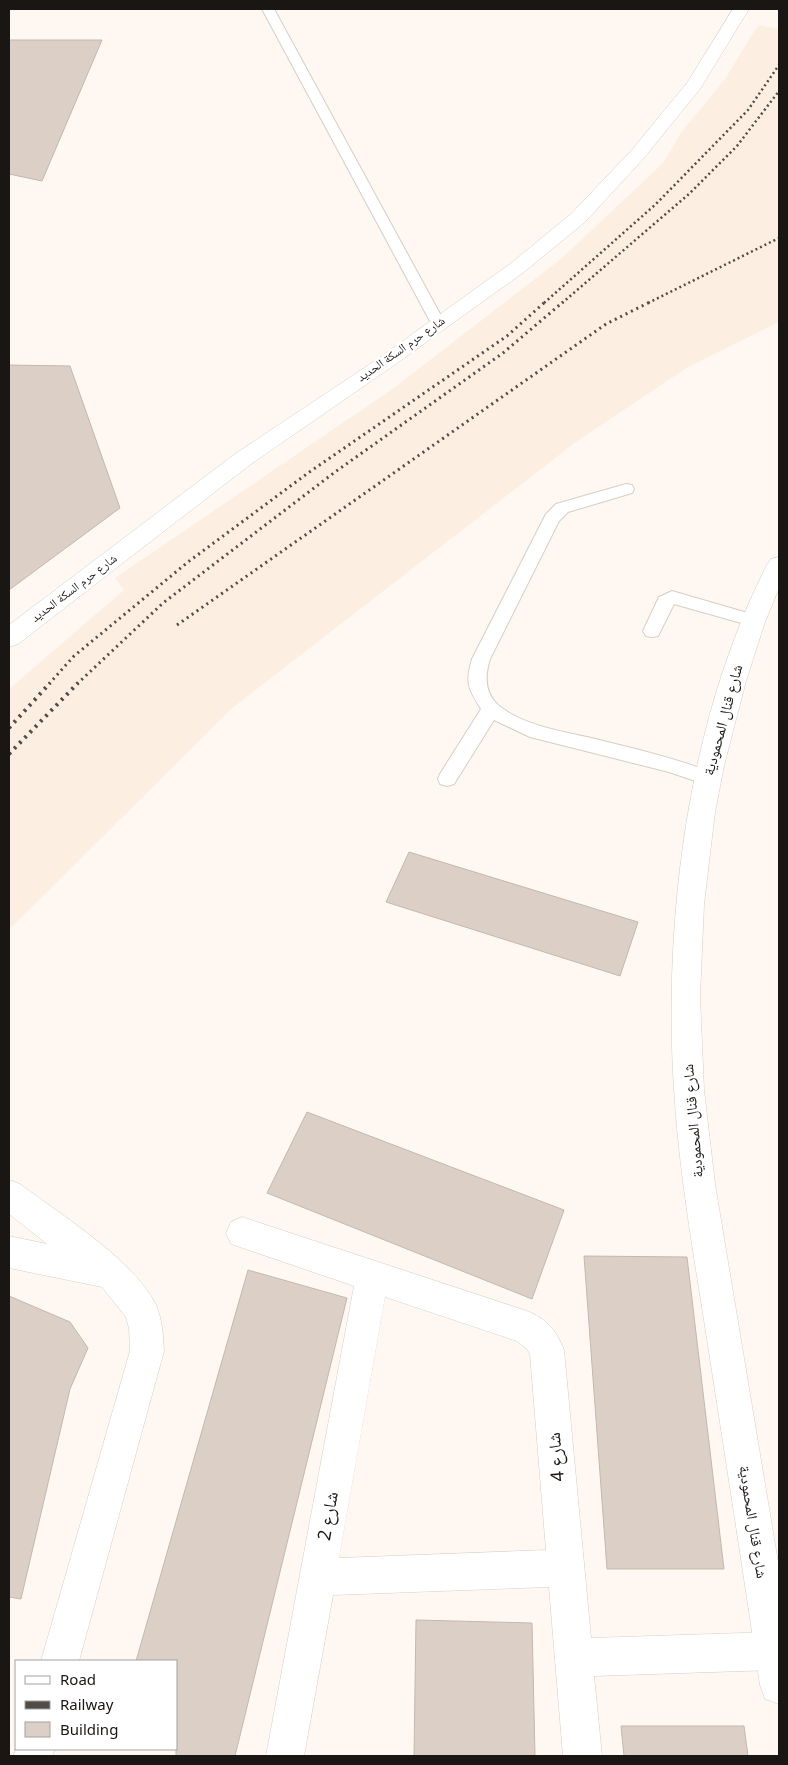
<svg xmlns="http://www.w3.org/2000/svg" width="788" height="1765" font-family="'Noto Sans','Noto Naskh Arabic',sans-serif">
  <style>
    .built { fill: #fdeee2 }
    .building { fill: #dbcfc6; stroke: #c3b8af }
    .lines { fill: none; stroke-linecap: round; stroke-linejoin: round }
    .lane-casing { stroke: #d8cdc3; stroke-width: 2 }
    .street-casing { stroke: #d8cdc3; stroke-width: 1 }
    .secondary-casing { stroke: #d8cdc3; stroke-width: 1 }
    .lane { fill: #fff; fill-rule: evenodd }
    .street { fill: #fff; fill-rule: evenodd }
    .secondary { fill: #fff; fill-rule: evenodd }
    .rail-far2 { stroke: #514c48; stroke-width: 2.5; stroke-dasharray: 2 3; stroke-linecap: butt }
    .rail-far1 { stroke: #514c48; stroke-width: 3; stroke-dasharray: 2 4; stroke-linecap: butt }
    .rail { stroke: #514c48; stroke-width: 4; stroke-dasharray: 2.5 5; stroke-linecap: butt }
    .labels { text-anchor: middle; stroke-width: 5; stroke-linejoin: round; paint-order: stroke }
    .far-street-label { font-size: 12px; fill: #1a1613; stroke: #fff }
    .street-label { font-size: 15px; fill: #1a1613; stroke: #fff }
    .near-street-label { font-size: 18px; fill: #1a1613; stroke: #fff }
  </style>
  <rect width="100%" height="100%" fill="#fff8f2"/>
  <path class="built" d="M758 25 779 29V322L688 367 576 442 231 709 9 930V689L124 590 115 578 391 390 562 258 664 162 680 134 725 79Z"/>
  <path class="building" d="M9 40H102L42 181 9 174Z
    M9 365 70 366 120 508 9 590Z
    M409 852 638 922 620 976 386 902Z
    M307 1112 564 1210 532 1299 267 1193Z
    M584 1256 687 1257 724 1569H607Z
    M248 1270 347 1298 235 1756H176V1661H136Z
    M9 1296 70 1322 88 1348 70 1389 21 1599 9 1597Z
    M416 1620 532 1623 535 1756H414Z
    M621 1726H744L748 1756H624Z"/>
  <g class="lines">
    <defs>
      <path id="lane" d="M262 9H274L445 323 443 326H433L431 323Z
        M626 484 632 485 634 489 632 493 568 512 559 521 490 659C485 675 484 692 498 705 526 728 569 732 603 741 641 750 677 759 714 773L716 778 714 783 707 785 669 772 530 737 494 720 454 784 447 786 440 784 438 779 440 774 481 709C468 689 465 682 472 659L546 514 556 504Z
        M672 591 758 616 761 620 758 624 752 626 674 604 658 636 652 637 646 636 643 631 659 597Z"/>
      <path id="street" d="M733 9H749L700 89 643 159 585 222 524 272 393 366 251 464 18 644 9 647V625L235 454 379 358 510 264 571 214 631 151 687 83Z
        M9 1180 20 1184C61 1215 123 1253 151 1296 162 1312 163 1333 164 1351L79 1661H41L130 1351 129 1328 126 1317 102 1287 9 1268V1236L47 1244 9 1214Z
        M242 1217 527 1311C547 1319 556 1330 564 1350L591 1638 774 1632 779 1634V1668L774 1670 594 1676 602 1756H563L549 1587 333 1595 304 1756H266L354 1286 231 1244 226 1233 231 1222ZM385 1297 517 1341 527 1349 530 1354 546 1550 339 1558Z
        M16 1747V1749H55L52 1756H14Z"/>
      <path id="secondary" d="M779 557V588L765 622 746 681 724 766 715 812 704 904 700 997 704 1090 715 1184 779 1568V1704L765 1699 760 1685C743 1570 725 1455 707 1339 694 1256 679 1173 674 1089 663 918 688 719 767 565L771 559Z"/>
    </defs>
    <use href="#lane" class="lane-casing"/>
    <use href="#street" class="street-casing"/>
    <use href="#secondary" class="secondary-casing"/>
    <use href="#lane" class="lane"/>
    <use href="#street" class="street"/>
    <use href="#secondary" class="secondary"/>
    <path class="rail-far2" d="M544 303 656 204 748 110 779 65
      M562 303 689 194 737 146 779 91
      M648 303 779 238"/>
    <path class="rail-far1" d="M177 625 606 324 650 302
      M49 684 74 656 188 562 308 473 507 336 545 302
      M77 684 163 603 335 472 503 353 563 302"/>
    <path class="rail" d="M9 728 50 683
      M9 754 78 683"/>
  </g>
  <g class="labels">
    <g class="far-street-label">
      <text transform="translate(401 349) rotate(-35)" y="4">شارع حرم السكة الحديد</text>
      <text transform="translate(74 588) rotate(-37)" y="4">شارع حرم السكة الحديد</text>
    </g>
    <g class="street-label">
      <text transform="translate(723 720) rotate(-75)" y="5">شارع قنال المحمودية</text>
      <text transform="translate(693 1121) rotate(-95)" y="5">شارع قنال المحمودية</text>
      <text transform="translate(753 1522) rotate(81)" y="5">شارع قنال المحمودية</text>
    </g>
    <g class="near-street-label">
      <text transform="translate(556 1457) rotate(-95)" y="6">شارع 4</text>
      <text transform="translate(328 1516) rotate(-80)" y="6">شارع 2</text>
    </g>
  </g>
  <rect width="788" height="1765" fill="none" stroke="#1a1613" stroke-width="20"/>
  <rect x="15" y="1660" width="162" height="90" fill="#ffffff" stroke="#a3a2a1"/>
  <rect x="25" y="1676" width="25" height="8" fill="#ffffff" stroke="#a3a2a1"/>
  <text x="60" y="1685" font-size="15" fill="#1a1613">Road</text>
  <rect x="25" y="1701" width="25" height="8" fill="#514c48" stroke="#a3a2a1"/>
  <text x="60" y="1710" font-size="15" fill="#1a1613">Railway</text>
  <rect x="25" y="1722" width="25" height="15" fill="#dbcfc6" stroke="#a3a2a1"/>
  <text x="60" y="1735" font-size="15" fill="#1a1613">Building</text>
</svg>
